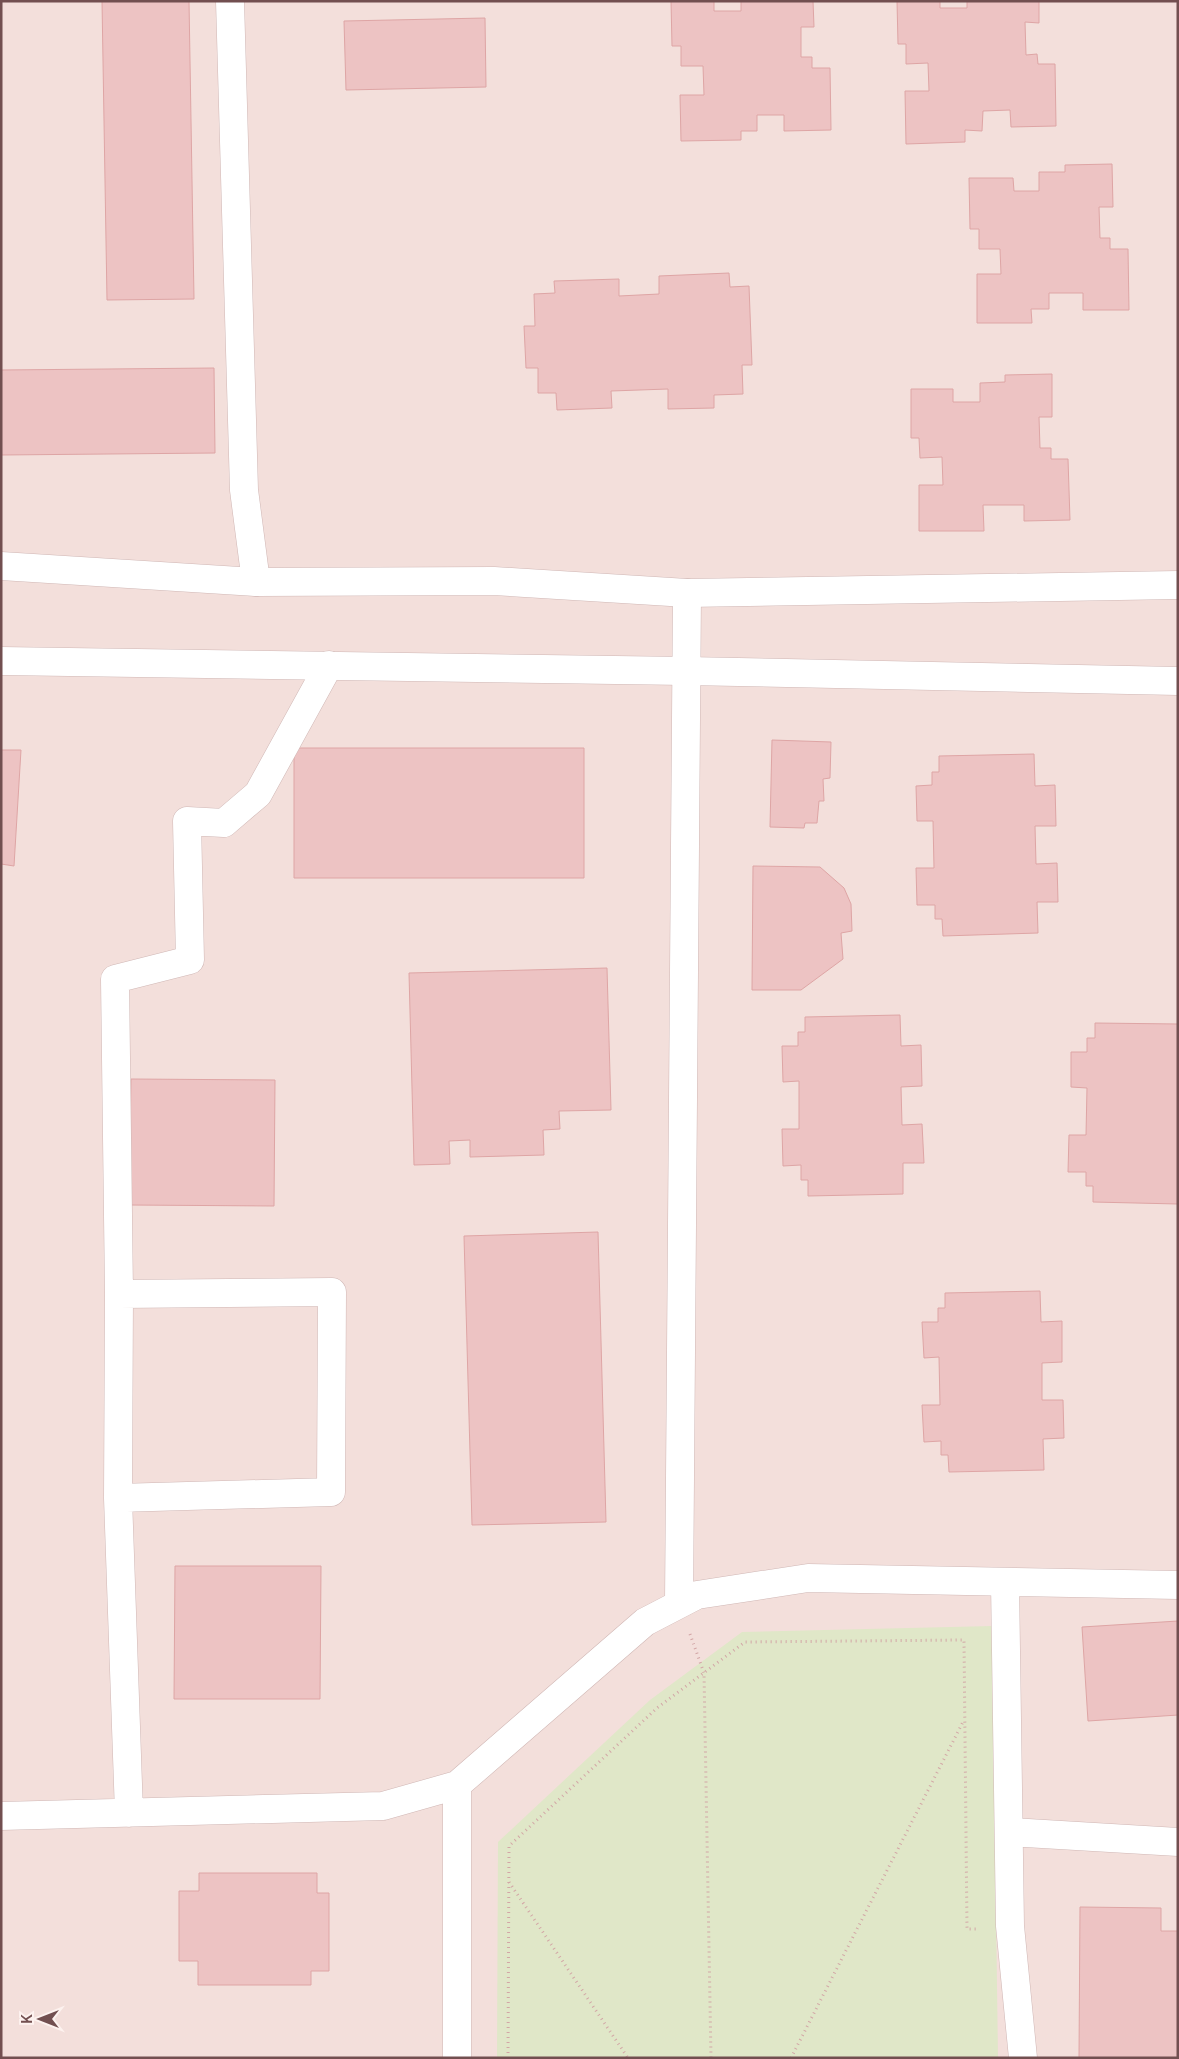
<svg xmlns="http://www.w3.org/2000/svg" width="1179" height="2059" font-family="Raleway,sans-serif">
  <style>
    .residential { fill: #f3dfdb }
    .green { fill: #e0e7c8 }
    .building { fill: #edc3c3; stroke: #dea5a5 }
    .lines { fill: none; stroke-linecap: round; stroke-linejoin: round }
    .minor-casing { stroke: #d0b7b5; stroke-width: 29 }
    .tertiary-casing { stroke: #d0b7b5; stroke-width: 29 }
    .path { stroke: #d2a6a6; stroke-width: 3; stroke-dasharray: 1 4; stroke-linecap: butt }
    .minor { stroke: #fff; stroke-width: 28 }
    .tertiary { stroke: #fff; stroke-width: 28 }
  </style>
  <rect width="100%" height="100%" fill="#faede9"/>
  <path class="residential" d="M1 1H1178V2058H1Z"/>
  <path class="green" d="M992 1626 998 2058H497L498 1842 650 1700 742 1632Z"/>
  <path class="building" d="M102 1H189L194 299 107 300Z
    M671 1H714V11H741V1H813L814 27H801V57H812V68H830L831 130 784 131V115H757V131H741V140L681 141 680 95H704L703 66H681V46H672Z
    M897 1H940V8H967V1H1039V23L1025 22 1026 55 1037 54 1038 64H1055L1056 126 1011 127 1010 110 983 111 982 131 965 130V142L906 144 905 91H929L928 63 906 64V44H898Z
    M485 18 486 87 346 90 344 21Z
    M1112 164 1113 207H1099L1100 238H1110V249H1128L1129 310H1083V293H1049V309H1031L1032 323H977V274H1001L1000 249H979V229H970L969 178H1013L1014 191H1039V172H1065V165Z
    M729 273 730 287 749 286 752 365H742L743 394 714 395V408L668 409V389L611 391 612 408 557 410 556 393H538V368H526L524 326H535L534 294 555 293 554 281 619 279V296L659 294V276Z
    M214 368 215 453 1 455V370Z
    M1052 374V417H1039L1040 448H1051V459H1068L1070 520 1024 521V505H983L984 531H919V485H943L942 457 920 458 919 438H911V389H953V402H980V383L1005 382V375Z
    M772 740 831 742 830 778 823 779 824 801H819L817 823H805L804 828 770 827Z
    M294 748H584V878H294Z
    M1 750H21L14 866 1 864Z
    M1034 754 1035 786 1055 785 1056 826H1035L1036 864 1057 863 1058 902H1037L1038 933 943 936 942 919H935V905H917L916 868H934L933 821H917L916 786 932 785V772H939V756Z
    M753 866 820 867 844 888 851 904 852 931 841 933 843 959 801 990H752Z
    M607 968 611 1110 559 1111 560 1129 543 1130 544 1155 470 1157V1140L449 1141 450 1164 414 1165 409 973Z
    M900 1015 901 1046 921 1045 922 1086 901 1087 902 1125 922 1124 924 1163H903V1194L808 1196V1180H801V1165L783 1166 782 1129H799V1081L783 1082 782 1046H798V1032H805V1017Z
    M1095 1023 1178 1024V1204L1093 1202V1186H1086V1172H1068L1069 1135H1086L1087 1088 1071 1087V1052H1087V1038H1095Z
    M131 1079 275 1080 274 1206 129 1205Z
    M598 1232 606 1522 472 1525 464 1236Z
    M1040 1291 1041 1322 1062 1321V1362L1042 1363V1400H1063L1064 1438 1043 1439 1044 1470 949 1472 948 1455H941V1441L924 1442 922 1405H940L939 1357 924 1358 922 1322H938V1308H945V1293Z
    M175 1566H321L320 1699H174Z
    M1178 1621V1715L1088 1721 1082 1627Z
    M199 1873H317V1893H329V1971H311V1985H198V1961H179V1891H199Z
    M1080 1907 1161 1908V1931H1178V2058H1079Z"/>
  <g class="lines">
    <defs>
      <path id="minor" d="M230 1 244 490 256 582
        M119 1294 115 979 190 960 187 821 224 823 258 794 329 665
        M118 1498 331 1492 332 1292 119 1294 118 1498 129 1813
        M1005 1582 1010 1926 1023 2058
        M679 1604 687 593
        M457 1785V2058
        M1 1816 383 1806 457 1785 645 1622 697 1595 808 1578 1178 1585
        M1010 1832 1178 1842"/>
      <path id="tertiary" d="M1 566 256 582 494 581 687 593 1178 585
        M1 661 686 671 1178 681"/>
    </defs>
    <use href="#minor" class="minor-casing"/>
    <use href="#tertiary" class="tertiary-casing"/>
    <path class="path" d="M690 1634 704 1673 711 2058
      M509 1882 628 2058
      M508 2058 509 1846 657 1708 745 1642 964 1640 967 1929H977
      M791 2058 964 1720"/>
    <use href="#minor" class="minor"/>
    <use href="#tertiary" class="tertiary"/>
  </g>
  <rect width="1179" height="2059" fill="none" stroke="#724f50" stroke-width="5"/>
  <g transform="translate(40 2019) rotate(270)" stroke="#fdf2ef" stroke-width="4" paint-order="stroke">
  <path d="M0-4L9 19L0 12L-9 19Z" fill="#724f50"/>
  <text y="-8" font-size="14" font-weight="bold" text-anchor="middle" fill="#724f50">K</text>
  </g>
</svg>
